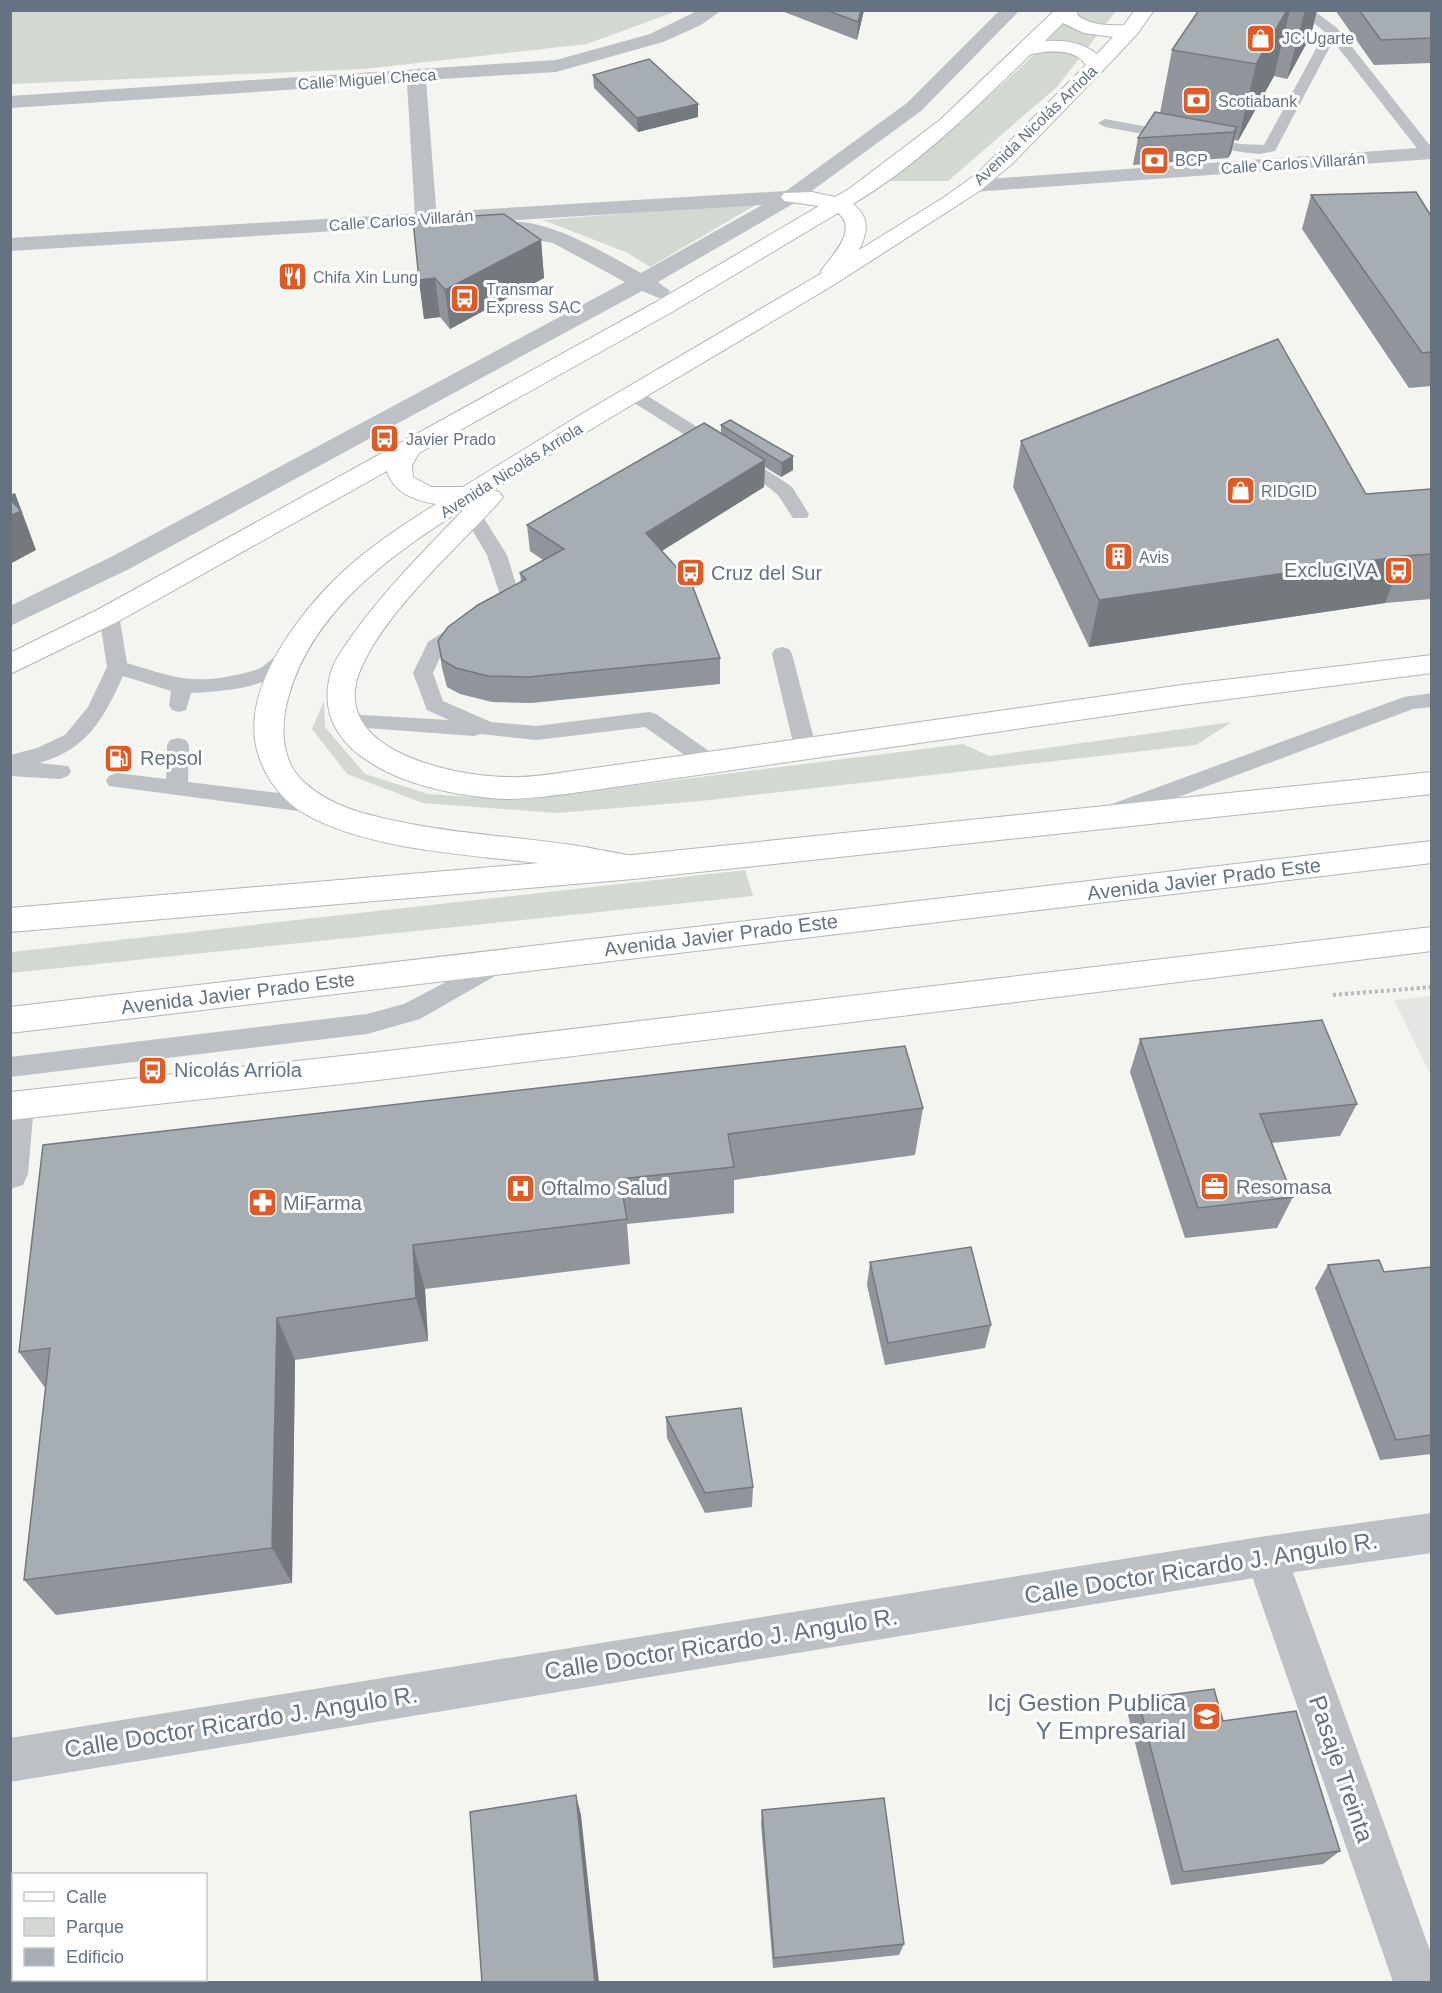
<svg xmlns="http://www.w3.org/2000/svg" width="1442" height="1993" font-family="Helvetica,sans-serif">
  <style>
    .built { fill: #e5e6e4 }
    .green { fill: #d3d9d0 }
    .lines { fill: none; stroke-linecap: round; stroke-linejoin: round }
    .secondary-casing { stroke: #b2b6bb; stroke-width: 2 }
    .motorway-casing { stroke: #b2b5b8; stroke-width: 2 }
    .path { stroke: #b7b9bc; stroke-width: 4; stroke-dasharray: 3 3; stroke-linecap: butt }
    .service { fill: #bdc0c4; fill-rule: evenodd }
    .pedestrian { fill: #bdc0c4; fill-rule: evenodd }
    .minor { fill: #bdc0c4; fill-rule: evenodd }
    .tertiary { fill: #bdc0c4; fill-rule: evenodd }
    .secondary { fill: #fff; fill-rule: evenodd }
    .motorway { fill: #fff; fill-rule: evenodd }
    .wall { fill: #8f959a }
    .shaded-wall { fill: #74797d }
    .building { fill: #a6adb3; stroke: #74797d; stroke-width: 1.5 }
    .labels { text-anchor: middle; stroke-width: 6; stroke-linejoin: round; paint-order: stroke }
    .far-poi-label { font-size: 16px; fill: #647281; stroke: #fff; text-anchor: start }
    .far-street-label { font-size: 16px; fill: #647281; stroke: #fff }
    .poi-label { font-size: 20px; fill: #647281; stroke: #fff; text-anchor: start }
    .street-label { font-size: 20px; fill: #647281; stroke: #fff }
    .near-street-label { font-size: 24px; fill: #647281; stroke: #fff }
    .near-poi-label { font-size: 24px; fill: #647281; stroke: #fff; text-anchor: end }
  </style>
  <rect width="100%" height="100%" fill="#f4f4f0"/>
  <path class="built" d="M1431 996H1432L1431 1076 1394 1000Z"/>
  <path class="green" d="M10 11 11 10 677 11 587 44 364 69 11 84Z
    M1074 11H1116L1057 87 948 181H888C953 127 1019 76 1074 11Z
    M759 203 650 267 628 253 543 220Z
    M324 701 325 727 365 774 428 794 518 800 963 744 989 756 1232 722 1196 745 701 801 557 813 423 803 347 774 312 729Z
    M745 870 753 896 11 973V952Z"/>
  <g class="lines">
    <defs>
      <path id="secondary" d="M1055 10H1076L1078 16C1092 25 1107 26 1124 25L1135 10H1154L1138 33 1108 65 1013 163 981 190 835 284 598 425 493 490 499 492 503 497 499 502C457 548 387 610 362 666 323 749 450 776 507 777 527 778 547 775 566 772L1182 685 1432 655V673L1182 705 566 794C547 796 527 799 507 799 439 797 304 766 331 672 335 658 346 645 354 633 387 587 427 548 466 507 394 553 314 608 289 695 280 724 280 762 305 783 331 807 367 815 401 822 462 835 524 837 585 847 603 851 622 853 639 858L644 866 639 874 628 878C601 873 574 867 548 864 474 855 370 851 305 814 281 800 264 776 257 750 240 684 307 602 355 561 380 540 408 522 436 504 415 500 394 494 387 471L119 621 10 674V653L99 609 656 302 819 206 784 201 781 197 784 193 812 192 835 197 849 189 940 120ZM1063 23 1084 33 1113 37 1097 54C1082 42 1063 40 1045 41ZM1044 52C1060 51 1076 51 1086 65L978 173 943 198 859 250C868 231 870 218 853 204 920 164 975 108 1031 54ZM838 213C859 230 832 255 821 271L822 273 580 415 463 487H431L413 477 412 465 419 453 672 312Z
        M1432 927V951L370 1081 10 1120V1092L370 1053Z"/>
      <path id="motorway" d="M1432 772V794L633 879 10 932V908L633 855Z
        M1432 841V863L10 1033V1007Z"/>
    </defs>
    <use href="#secondary" class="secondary-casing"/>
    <use href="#motorway" class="motorway-casing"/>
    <path class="path" d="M1333 995 1432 987"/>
    <path class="service" d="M1298 10H1313L1337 28 1432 148V157L1423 156 1333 41 1275 151 1260 154 1241 152 1105 127 1098 123 1105 119 1241 144 1264 145 1325 32Z
      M632 389 638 390 779 478 792 487 809 514 807 518H793L778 495 767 486 626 398 623 394 626 390Z
      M473 510 480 512 507 555 520 597 517 601 443 651 433 673 443 701 491 722 536 726 649 712 656 714 716 756 719 761 716 766 708 769 700 766 645 727 536 740 481 734 474 736 339 726 336 721 339 716 346 714 449 720 427 710 413 673 428 642 500 595 487 555 464 516 466 512Z
      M109 609 116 610 119 615 127 663C164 674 186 684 226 677 236 675 248 673 258 669 272 663 279 645 297 650L300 655C279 688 226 691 191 693L186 710 179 712 172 710 169 705 171 691 123 676C104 718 87 750 39 763L68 766 71 771 68 776 60 779 10 776V755L37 748 65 735 88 707 107 667 99 615 102 610Z
      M782 647 789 649 792 654 816 747 813 752 805 754 797 752 794 747 772 654 775 649Z
      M1432 693V707L1413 709 1117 820 1109 822 1101 820 1098 814 1101 808 1404 697Z
      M178 738 186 740 189 745 188 782 313 797 321 799 324 805 321 811 313 813 109 786 106 781 109 776 117 773 166 779 167 745 170 740Z
      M501 953 509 956 513 962 509 968 420 1019 367 1034 10 1077V1057L367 1014 404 1004Z"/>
    <path class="pedestrian" d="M1266 1536 1281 1542 1287 1556 1432 1956V1982H1393L1245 1556 1251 1542Z"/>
    <path class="minor" d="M699 10H722L701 25 663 42 556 72 426 80 438 233 435 238 427 239 419 238 416 233 407 82 10 108V96L556 60 650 34Z
      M17 1091 29 1095 34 1105 28 1174 23 1185 10 1189V1093Z
      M1432 1513V1553L1266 1576 10 1782V1738L1266 1536Z"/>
    <path class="tertiary" d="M1000 10H1020L921 111 798 201 658 282 670 291 667 296 659 298 642 291 129 569 10 626V606L111 557 625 282 553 243 498 233 495 228 498 223C542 213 604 253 641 273L762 205 10 251V238L786 191 907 103Z
      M1432 147V159L974 192 967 190 964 186 967 182 974 180Z"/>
    <use href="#secondary" class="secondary"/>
    <use href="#motorway" class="motorway"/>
  </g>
  <path class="wall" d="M779 10H864L857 40Z
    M1199 10H1317L1311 35 1287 79 1274 76 1238 141 1234 140 1231 153 1228 158 1133 165 1138 138 1160 113 1172 50Z
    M1335 10H1431V63L1374 65Z
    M593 75 698 104V117L638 132 594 88Z
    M1311 195 1431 216V386L1409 388 1302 229Z
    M541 240 544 278 450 329 440 317 424 319 419 280Z
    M721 425 793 456V470L781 477 765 467 764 487 662 551 720 658V684L531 703 492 702 460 694 447 687 442 668 438 641 521 581 520 573 543 560 530 551 527 525 721 433Z
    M1021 441 1366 494 1431 489V599L1385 603 1089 647 1013 487Z
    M1140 1039 1357 1104 1340 1136 1272 1143 1293 1197 1277 1228 1185 1238 1130 1072Z
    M923 1108 915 1155 734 1180V1213L627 1224 630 1264 425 1289 428 1341 295 1360 292 1583 56 1615 24 1580 46 1389 19 1352 43 1145Z
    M870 1262 991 1325 985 1348 885 1365 867 1285Z
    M1328 1265 1384 1272 1431 1267V1454L1380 1460 1315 1288Z
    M666 1417 753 1487 752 1507 705 1513 667 1438Z
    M1138 1699 1223 1721 1340 1851 1323 1864 1171 1885 1128 1715Z
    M762 1810 904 1944 899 1955 773 1968 761 1824Z"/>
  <path class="shaded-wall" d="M861 10H864L857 40 858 22Z
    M1287 10H1290L1274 76 1238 141 1256 64Z
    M1305 10H1317L1311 35 1287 79Z
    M698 104V117L638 132 637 118Z
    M1237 127 1231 153 1228 158 1234 132Z
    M541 240 544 278 450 329 445 290Z
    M435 278 440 317 424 319 419 280Z
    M793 456V470L781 477 782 463Z
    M765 460 764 487 647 560 646 533Z
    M15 493 36 550 10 564V495Z
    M1403 556 1385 603 1089 647 1099 600Z
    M413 1245 425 1289 428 1341 416 1298Z
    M277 1318 295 1360 292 1583 272 1548Z
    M576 1795 581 1815 599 1983H595Z
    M158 1980H180V1983H158Z"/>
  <path class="building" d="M826 10H861L858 22Z
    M1199 10H1287L1256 64 1172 50Z
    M1359 10H1431V38L1381 40Z
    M649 59 698 104 637 118 593 75Z
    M1155 112 1237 127 1234 132 1138 138Z
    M1416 192 1431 216V352L1422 353 1311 195Z
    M504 214 541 240 445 290 435 278 419 280 413 220Z
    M1278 339 1366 494 1431 489V554L1403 556 1099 600 1021 441Z
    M730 420 793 456 782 463 721 425Z
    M704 423 765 460 646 533 692 585 720 658 528 677 488 676 456 668 442 660 438 641 448 627 478 605 526 579 520 573 564 549 527 525Z
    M10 499 21 511 10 516Z
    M1322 1020 1357 1104 1260 1114 1293 1197 1198 1208 1140 1039Z
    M905 1046 923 1108 728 1134 734 1167 620 1179 627 1219 413 1245 416 1298 277 1318 272 1548 24 1580 50 1348 19 1352 43 1145Z
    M971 1247 991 1325 888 1343 870 1262Z
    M1379 1260 1384 1272 1431 1267V1435L1396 1440 1328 1265Z
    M741 1408 753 1487 705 1493 666 1417Z
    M1214 1689 1223 1721 1296 1711 1340 1851 1183 1872 1138 1699Z
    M576 1795 595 1983H482L470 1812Z
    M884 1798 904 1944 774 1958 762 1810Z
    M15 1980H158V1983H15Z"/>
  <defs>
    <symbol id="shop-square" viewBox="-11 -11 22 22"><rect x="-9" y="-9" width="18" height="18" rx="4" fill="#de5b27" stroke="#fff"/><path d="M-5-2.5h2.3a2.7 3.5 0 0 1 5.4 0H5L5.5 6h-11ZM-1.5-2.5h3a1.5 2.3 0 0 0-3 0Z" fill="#fff"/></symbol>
    <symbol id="bank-square" viewBox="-11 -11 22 22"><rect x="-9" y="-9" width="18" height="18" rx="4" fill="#de5b27" stroke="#fff"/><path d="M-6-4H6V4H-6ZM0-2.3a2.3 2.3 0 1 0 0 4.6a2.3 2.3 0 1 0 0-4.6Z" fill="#fff"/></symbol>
    <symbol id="restaurant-square" viewBox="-11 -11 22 22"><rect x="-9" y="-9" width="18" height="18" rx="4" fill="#de5b27" stroke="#fff"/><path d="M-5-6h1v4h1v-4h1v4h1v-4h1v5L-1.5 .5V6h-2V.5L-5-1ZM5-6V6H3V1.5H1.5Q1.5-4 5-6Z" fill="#fff"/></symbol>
    <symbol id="bus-square" viewBox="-11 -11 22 22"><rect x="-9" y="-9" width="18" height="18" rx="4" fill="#de5b27" stroke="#fff"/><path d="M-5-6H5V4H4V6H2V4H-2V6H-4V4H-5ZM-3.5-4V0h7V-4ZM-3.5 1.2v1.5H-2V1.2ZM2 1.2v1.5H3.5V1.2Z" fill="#fff"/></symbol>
    <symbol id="building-square" viewBox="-11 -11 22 22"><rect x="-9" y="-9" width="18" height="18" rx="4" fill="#de5b27" stroke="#fff"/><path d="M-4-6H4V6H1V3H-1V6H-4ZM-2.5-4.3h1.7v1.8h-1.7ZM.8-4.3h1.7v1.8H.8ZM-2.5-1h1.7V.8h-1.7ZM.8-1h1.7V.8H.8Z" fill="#fff"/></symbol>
    <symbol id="fuel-square" viewBox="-11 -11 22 22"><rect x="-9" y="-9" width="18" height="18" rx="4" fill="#de5b27" stroke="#fff"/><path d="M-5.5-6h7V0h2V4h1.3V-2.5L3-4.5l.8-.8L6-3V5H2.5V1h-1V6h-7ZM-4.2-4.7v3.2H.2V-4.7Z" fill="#fff"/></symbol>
    <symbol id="office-square" viewBox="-11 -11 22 22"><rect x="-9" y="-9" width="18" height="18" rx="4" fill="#de5b27" stroke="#fff"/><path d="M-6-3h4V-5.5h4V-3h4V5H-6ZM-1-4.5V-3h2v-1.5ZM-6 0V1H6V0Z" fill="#fff"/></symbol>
    <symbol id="hospital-square" viewBox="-11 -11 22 22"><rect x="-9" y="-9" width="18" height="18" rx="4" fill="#de5b27" stroke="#fff"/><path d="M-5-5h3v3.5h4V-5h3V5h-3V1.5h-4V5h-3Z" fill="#fff"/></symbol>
    <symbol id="pharmacy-square" viewBox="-11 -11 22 22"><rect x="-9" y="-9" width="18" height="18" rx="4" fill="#de5b27" stroke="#fff"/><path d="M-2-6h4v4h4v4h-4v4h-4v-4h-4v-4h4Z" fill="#fff"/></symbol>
    <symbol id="school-square" viewBox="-11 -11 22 22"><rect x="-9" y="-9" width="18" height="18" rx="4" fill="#de5b27" stroke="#fff"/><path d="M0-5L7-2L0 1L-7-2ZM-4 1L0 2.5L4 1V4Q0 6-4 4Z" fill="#fff"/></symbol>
  </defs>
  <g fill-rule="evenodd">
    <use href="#shop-square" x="1244" y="22" width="33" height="33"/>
    <use href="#bank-square" x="1180" y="84" width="33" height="33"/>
    <use href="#bank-square" x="1138" y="144" width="33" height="33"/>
    <use href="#restaurant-square" x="276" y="260" width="33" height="33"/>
    <use href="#bus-square" x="448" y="282" width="33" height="33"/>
    <use href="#bus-square" x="368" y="422" width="33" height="33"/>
    <use href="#shop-square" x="1224" y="474" width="33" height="33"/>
    <use href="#building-square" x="1102" y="540" width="33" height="33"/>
    <use href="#bus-square" x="1382" y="554" width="33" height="33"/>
    <use href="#bus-square" x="674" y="556" width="33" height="33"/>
    <use href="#fuel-square" x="102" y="742" width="33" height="33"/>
    <use href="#bus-square" x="136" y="1054" width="33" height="33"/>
    <use href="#office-square" x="1198" y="1170" width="33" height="33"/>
    <use href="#hospital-square" x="504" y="1172" width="33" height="33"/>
    <use href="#pharmacy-square" x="246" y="1186" width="33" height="33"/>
    <use href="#school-square" x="1190" y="1700" width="33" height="33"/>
  </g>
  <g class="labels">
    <g class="far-poi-label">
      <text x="1282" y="44">JC Ugarte</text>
      <text x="1218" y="107">Scotiabank</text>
      <text x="1175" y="166">BCP</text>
      <text x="313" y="283">Chifa Xin Lung</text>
      <text x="486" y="295">Transmar<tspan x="486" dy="18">Express SAC</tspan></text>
      <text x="406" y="445">Javier Prado</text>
      <text x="1261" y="497">RIDGID</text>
      <text x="1139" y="563">Avis</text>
    </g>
    <g class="far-street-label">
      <text transform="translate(367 79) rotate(-4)" y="6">Calle Miguel Checa</text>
      <text transform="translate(1035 125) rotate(-44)" y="6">Avenida Nicolás Arriola</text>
      <text transform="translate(1293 163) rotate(-4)" y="6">Calle Carlos Villarán</text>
      <text transform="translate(401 220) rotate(-4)" y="6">Calle Carlos Villarán</text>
      <text transform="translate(511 470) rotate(-32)" y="6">Avenida Nicolás Arriola</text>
    </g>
    <g class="poi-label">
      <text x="1378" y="577" text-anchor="end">ExcluCIVA</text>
      <text x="711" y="580">Cruz del Sur</text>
      <text x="140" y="765">Repsol</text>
      <text x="174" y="1077">Nicolás Arriola</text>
      <text x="1236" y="1194">Resomasa</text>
      <text x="541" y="1195">Oftalmo Salud</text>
      <text x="283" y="1210">MiFarma</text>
    </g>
    <g class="street-label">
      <text transform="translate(1204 879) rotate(-7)" y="7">Avenida Javier Prado Este</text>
      <text transform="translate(721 935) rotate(-7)" y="7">Avenida Javier Prado Este</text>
      <text transform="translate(238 993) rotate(-7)" y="7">Avenida Javier Prado Este</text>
    </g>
    <g class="near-street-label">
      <text transform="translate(1201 1568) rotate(-9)" y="8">Calle Doctor Ricardo J. Angulo R.</text>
      <text transform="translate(721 1644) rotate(-9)" y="8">Calle Doctor Ricardo J. Angulo R.</text>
      <text transform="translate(241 1722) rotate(-9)" y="8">Calle Doctor Ricardo J. Angulo R.</text>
      <text transform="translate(1341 1769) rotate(71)" y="8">Pasaje Treinta</text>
    </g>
    <g class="near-poi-label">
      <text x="1186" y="1711">Icj Gestion Publica<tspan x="1186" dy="28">Y Empresarial</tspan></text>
    </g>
  </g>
  <rect width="1442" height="1993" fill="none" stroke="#647281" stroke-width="24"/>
  <rect x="12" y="1873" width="195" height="108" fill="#ffffff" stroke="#c1c7cd" stroke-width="1.5"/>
  <rect x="24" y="1892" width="30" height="9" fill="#ffffff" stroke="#c1c7cd" stroke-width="1.5"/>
  <text x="66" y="1903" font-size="18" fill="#647281">Calle</text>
  <rect x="24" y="1918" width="30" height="18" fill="#d3d9d0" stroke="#c1c7cd" stroke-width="1.5"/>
  <text x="66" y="1933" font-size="18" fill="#647281">Parque</text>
  <rect x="24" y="1948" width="30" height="18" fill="#a6adb3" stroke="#c1c7cd" stroke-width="1.5"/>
  <text x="66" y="1963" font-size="18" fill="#647281">Edificio</text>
</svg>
